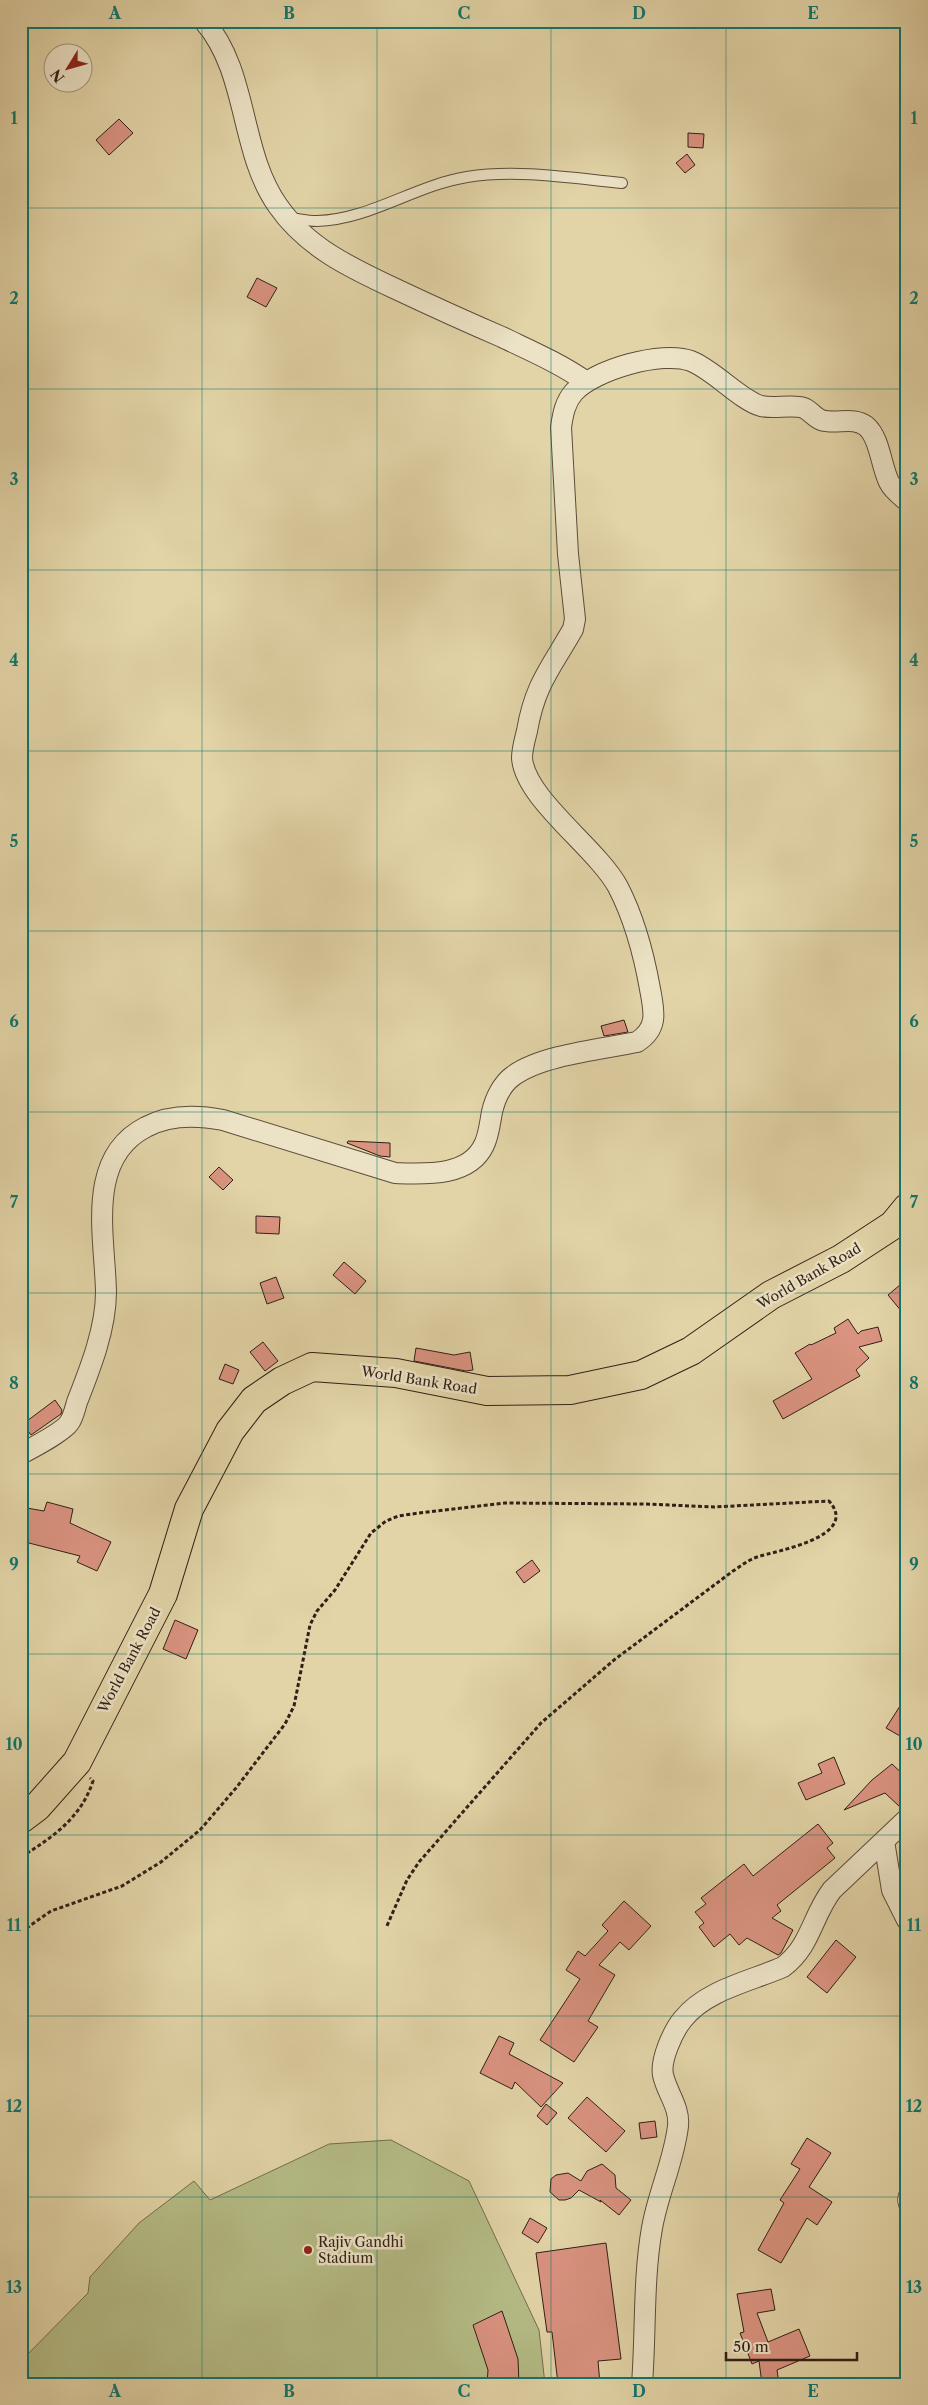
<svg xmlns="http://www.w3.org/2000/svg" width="928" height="2405" font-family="'Libre Caslon Text',serif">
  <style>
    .green { fill: #b5bc86; stroke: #736e4e }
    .building { fill: #da9380; stroke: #311f17 }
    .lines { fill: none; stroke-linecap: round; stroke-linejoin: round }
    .service-casing { stroke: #5d4c3b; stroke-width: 12 }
    .minor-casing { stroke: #5d4c3b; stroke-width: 22 }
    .primary-casing { stroke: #311f17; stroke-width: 30 }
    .path { stroke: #311f17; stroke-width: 3; stroke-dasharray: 4 2.5; stroke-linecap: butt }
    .service { stroke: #ece3c6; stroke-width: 10 }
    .minor { stroke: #ece3c6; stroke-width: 20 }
    .primary { stroke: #e2d4a7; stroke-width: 28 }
    .grid { fill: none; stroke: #0f766e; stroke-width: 1; stroke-opacity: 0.55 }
    .poi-dot { fill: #8f2418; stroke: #ece3c6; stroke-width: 2 }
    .labels { text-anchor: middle; stroke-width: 5; stroke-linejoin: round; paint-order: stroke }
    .street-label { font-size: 14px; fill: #311f17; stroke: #ece3c6 }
    .poi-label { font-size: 14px; fill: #311f17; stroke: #ece3c6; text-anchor: start }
    .neatline { fill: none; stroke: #0f766e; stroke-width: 2 }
    .grid-label { font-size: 16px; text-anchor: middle; font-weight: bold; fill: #0f766e }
  </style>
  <rect width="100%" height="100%" fill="#e2d4a7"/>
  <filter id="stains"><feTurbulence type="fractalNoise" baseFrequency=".004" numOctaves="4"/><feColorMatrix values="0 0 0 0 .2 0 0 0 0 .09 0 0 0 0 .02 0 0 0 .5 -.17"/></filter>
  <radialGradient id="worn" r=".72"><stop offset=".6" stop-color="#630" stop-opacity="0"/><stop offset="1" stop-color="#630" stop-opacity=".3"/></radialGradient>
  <path class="green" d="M391 2140 469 2181 539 2330 545 2384H21V2361L88 2293 90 2277 139 2223 194 2181 210 2200 329 2144Z"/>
  <path class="building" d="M119 119 133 133 109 155 96 140Z
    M688 133 704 134 703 148 688 147Z
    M687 154 695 165 685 173 676 163Z
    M257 278 277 288 266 307 247 297Z
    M624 1020 628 1032 604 1036 601 1026Z
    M348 1141 390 1143V1157L380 1156 347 1143Z
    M219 1167 233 1180 223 1190 209 1177Z
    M256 1216 280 1217 279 1234 256 1233Z
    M344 1262 366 1281 355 1294 333 1275Z
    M276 1277 284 1298 267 1304 260 1283Z
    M907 1279V1318L888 1295Z
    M848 1319 858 1334 861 1331 878 1327 882 1341 859 1347 869 1358 856 1370 860 1376 783 1419 773 1401 812 1379 795 1353 810 1344 811 1345 836 1333 834 1328Z
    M263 1342 278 1361 265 1371 250 1352Z
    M416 1348 454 1355 470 1352 473 1370 466 1371 414 1361Z
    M225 1364 239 1370 233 1384 219 1379Z
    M55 1400 62 1410 61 1414 31 1435 23 1424Z
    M47 1502 73 1509 70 1523 111 1542 97 1571 77 1562 80 1556 21 1541V1507L44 1511Z
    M532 1560 540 1571 524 1583 516 1572Z
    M175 1620 198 1630 186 1659 163 1649Z
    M907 1695V1740L886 1728Z
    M834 1757 845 1784 806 1800 798 1783 822 1773 818 1764Z
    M892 1764 907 1778V1800L900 1807 885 1793 844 1810 872 1780Z
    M818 1824 833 1843 827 1848 835 1858 777 1905 781 1911 772 1918 793 1930 781 1953 778 1955 747 1938 739 1945 730 1934 714 1947 699 1927 704 1923 695 1912 706 1904 701 1898 744 1864 753 1876Z
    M624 1901 651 1926 629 1950 620 1942 599 1965 615 1975 588 2021 598 2027 574 2062 540 2040 580 1979 566 1970 578 1951 585 1956 608 1931 602 1925Z
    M836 1940 856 1957 827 1993 807 1977Z
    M499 2036 514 2043 509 2054 563 2083 541 2107 515 2082 512 2089 480 2073Z
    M587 2097 625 2131 606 2152 568 2118Z
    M546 2104 557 2113 547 2125 537 2116Z
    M655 2121 657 2137 641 2139 639 2123Z
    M807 2138 831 2153 809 2187 832 2202 817 2225 807 2218 781 2263 758 2250 784 2203 780 2200 800 2169 791 2164Z
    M602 2164 615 2175 616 2188 631 2200 619 2215 600 2200 601 2202 579 2190 571 2198 565 2200H559L550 2192 551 2179 556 2175 568 2173 581 2181 587 2171Z
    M530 2218 547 2228 538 2243 522 2233Z
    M606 2243 621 2359 598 2361 600 2384H558L552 2332H547L536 2253Z
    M771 2289 775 2310 757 2313 768 2342 799 2329 810 2356 777 2370 779 2384H762L759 2361 752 2364 740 2333 744 2332 737 2294Z
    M502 2311 518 2359 519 2384H487L488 2370 473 2325Z"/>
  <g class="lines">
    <defs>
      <path id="service" d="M291 218C299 219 308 221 317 221 369 220 416 185 467 177 518 169 571 178 622 183
        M907 2190C902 2196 902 2203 907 2210"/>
      <path id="minor" d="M204 21C249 73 239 151 278 206 307 248 353 269 398 290 432 306 467 322 502 337 531 351 559 363 585 381
        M21 1454C32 1448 63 1432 69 1423 73 1418 75 1409 77 1402 90 1369 106 1329 106 1292 105 1237 85 1158 146 1127 170 1114 197 1115 223 1120L395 1173C425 1174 469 1177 484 1145 489 1135 490 1122 492 1112 495 1099 502 1084 513 1076 541 1055 603 1049 637 1042 659 1028 654 1011 650 989 644 955 634 918 618 887 597 848 525 799 522 758 522 749 525 739 527 731 535 684 551 668 573 629L575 619 568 554 561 427C563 414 565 402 574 392 594 370 662 350 691 361 714 370 740 400 761 406 773 409 787 405 799 407 808 407 813 417 821 420 836 425 853 416 866 426 880 438 881 466 889 482 893 490 900 495 907 501
        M884 1841 892 1890 907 1920
        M642 2384C646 2333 643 2279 652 2228 658 2193 674 2161 678 2126 680 2107 667 2093 663 2075 660 2060 673 2031 683 2019 706 1990 751 1981 783 1967 811 1946 812 1916 832 1890L907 1819"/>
      <path id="primary" d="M21 1819 37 1807 77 1762 163 1594 189 1509 230 1431 254 1400 282 1381 312 1367 396 1373 487 1391 570 1390 641 1375 691 1351 771 1295 841 1259 893 1225 907 1208"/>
    </defs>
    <use href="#service" class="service-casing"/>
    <use href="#minor" class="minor-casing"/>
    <use href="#primary" class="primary-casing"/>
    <path class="path" d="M21 1857C53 1837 81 1818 93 1781L90 1778
      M21 1932 51 1911 122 1886 161 1862 200 1830 236 1788 285 1724 294 1706 310 1625 317 1611 335 1590 371 1533 386 1521 398 1516 419 1513 505 1503 646 1504 714 1507 829 1501C861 1537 775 1551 757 1557 748 1560 741 1566 733 1571L614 1660 541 1723 419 1862 407 1880 386 1928"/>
    <use href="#service" class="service"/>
    <use href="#minor" class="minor"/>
    <use href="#primary" class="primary"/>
  </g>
  <path class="grid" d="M202 21V2384M377 21V2384M551 21V2384M726 21V2384M21 208H907M21 389H907M21 570H907M21 751H907M21 931H907M21 1112H907M21 1293H907M21 1474H907M21 1654H907M21 1835H907M21 2016H907M21 2197H907"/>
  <circle class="poi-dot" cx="308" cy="2250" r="5"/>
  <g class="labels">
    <g class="street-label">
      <text transform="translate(809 1276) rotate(-30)" y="5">World Bank Road</text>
      <text transform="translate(419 1380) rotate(9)" y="5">World Bank Road</text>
      <text transform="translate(129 1660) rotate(-62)" y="5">World Bank Road</text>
    </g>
    <g class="poi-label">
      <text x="318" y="2247">Rajiv Gandhi<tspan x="318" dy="16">Stadium</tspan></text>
    </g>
  </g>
  <rect width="928" height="2405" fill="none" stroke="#e2d4a7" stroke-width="55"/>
  <g transform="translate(68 68) rotate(233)"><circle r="24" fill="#ece3c6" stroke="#a19580"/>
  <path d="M0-4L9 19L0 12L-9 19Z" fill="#8f2418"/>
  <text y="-8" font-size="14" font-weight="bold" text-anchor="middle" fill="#311f17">N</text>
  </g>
  <path d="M726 2352v8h131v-8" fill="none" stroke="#311f17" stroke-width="2.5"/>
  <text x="733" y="2352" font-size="15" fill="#311f17" stroke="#ece3c6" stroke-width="4" paint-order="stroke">50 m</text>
  <rect x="28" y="28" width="872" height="2350" class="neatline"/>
  <g class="grid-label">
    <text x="115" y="19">A</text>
    <text x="289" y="19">B</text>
    <text x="464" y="19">C</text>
    <text x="639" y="19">D</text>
    <text x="813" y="19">E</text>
    <text x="14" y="124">1</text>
    <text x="914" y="124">1</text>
    <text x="14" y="304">2</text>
    <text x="914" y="304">2</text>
    <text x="14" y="485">3</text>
    <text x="914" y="485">3</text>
    <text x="14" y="666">4</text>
    <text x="914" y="666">4</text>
    <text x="14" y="847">5</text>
    <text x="914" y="847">5</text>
    <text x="14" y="1027">6</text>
    <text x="914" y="1027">6</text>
    <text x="14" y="1208">7</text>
    <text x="914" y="1208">7</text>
    <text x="14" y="1389">8</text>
    <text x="914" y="1389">8</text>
    <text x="14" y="1570">9</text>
    <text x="914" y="1570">9</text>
    <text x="14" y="1750">10</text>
    <text x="914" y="1750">10</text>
    <text x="14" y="1931">11</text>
    <text x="914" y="1931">11</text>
    <text x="14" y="2112">12</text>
    <text x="914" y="2112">12</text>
    <text x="14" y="2293">13</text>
    <text x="914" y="2293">13</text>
    <text x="115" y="2397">A</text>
    <text x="289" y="2397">B</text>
    <text x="464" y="2397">C</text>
    <text x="639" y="2397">D</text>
    <text x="813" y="2397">E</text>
  </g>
  <rect width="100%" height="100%" filter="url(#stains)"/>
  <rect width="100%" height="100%" fill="url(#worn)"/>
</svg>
